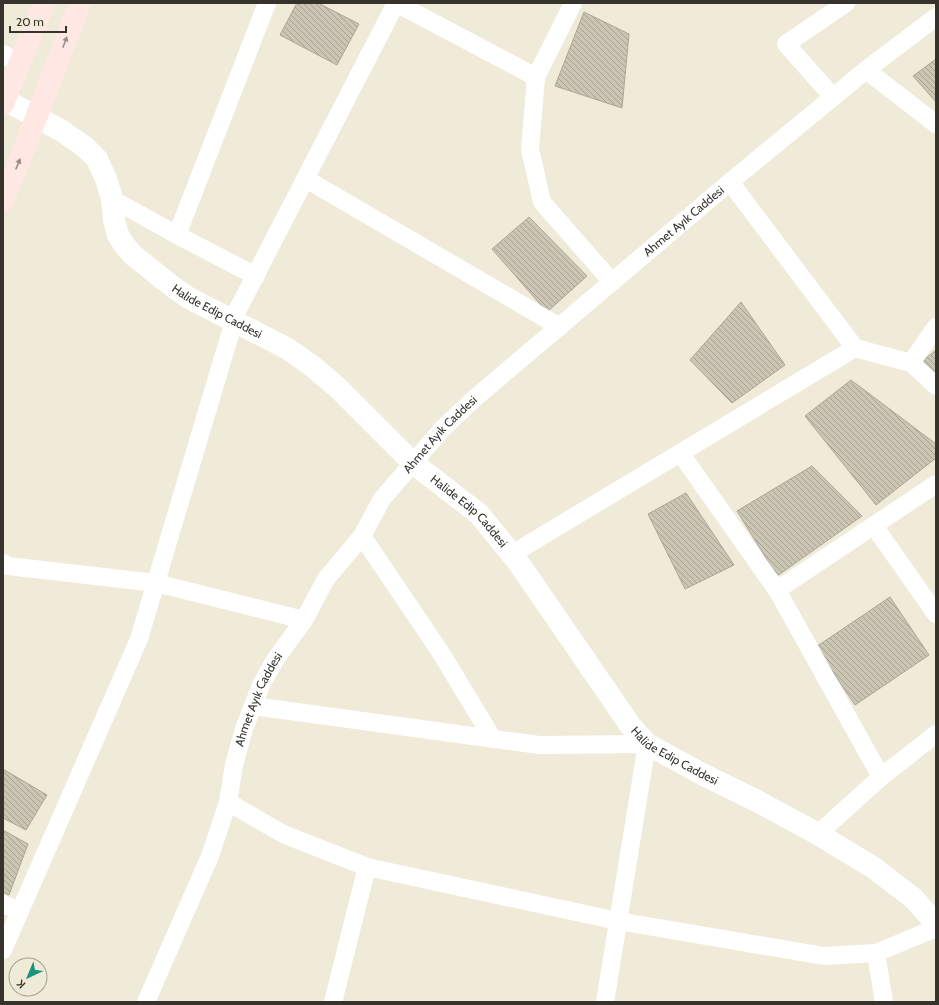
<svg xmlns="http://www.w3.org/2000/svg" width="939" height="1005" font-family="Cabin,sans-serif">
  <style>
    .building { fill: url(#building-back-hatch); stroke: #aba795 }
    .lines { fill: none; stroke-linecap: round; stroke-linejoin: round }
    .minor { stroke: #fff; stroke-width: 18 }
    .tertiary { stroke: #fff; stroke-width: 22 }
    .secondary { stroke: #ffe8e4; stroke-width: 22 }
    .oneway { fill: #9a8e88 }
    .labels { text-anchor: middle; stroke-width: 3; stroke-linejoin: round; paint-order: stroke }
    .street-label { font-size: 12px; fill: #35332c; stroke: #efebd8 }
  </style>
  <defs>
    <pattern id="building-back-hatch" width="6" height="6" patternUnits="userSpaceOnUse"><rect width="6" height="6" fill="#cbc6b3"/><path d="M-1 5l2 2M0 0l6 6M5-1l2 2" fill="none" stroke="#a6a192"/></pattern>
  </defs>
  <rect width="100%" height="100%" fill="#efebd8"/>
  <path class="building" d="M297 3H318L359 24 337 65 280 35Z
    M584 12 629 34 622 108 555 86Z
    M936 59V102L913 76Z
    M529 217 587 276 547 312 492 249Z
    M741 302 785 365 732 403 690 360Z
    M936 350V374L920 363Z
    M851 380 936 444V458L876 505 805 416Z
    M812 466 862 516 777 576 737 511Z
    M686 493 734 565 685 589 648 514Z
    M890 597 929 655 855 705 816 647Z
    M3 769 47 795 26 830 3 818Z
    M3 830 28 844 9 895 3 892Z"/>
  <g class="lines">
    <g class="minor">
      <path d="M396 3 536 77"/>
      <path d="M573 3 536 77 530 149 542 202 612 282"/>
      <path d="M3 54 19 64"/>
      <path d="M866 70 936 124"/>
      <path d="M833 97 786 44 846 3"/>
      <path d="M306 179 560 327"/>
      <path d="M730 182 855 348"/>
      <path d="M112 199 177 235 256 276"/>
      <path d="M177 235 267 3"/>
      <path d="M911 363 936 327"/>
      <path d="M681 454 777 590 881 777"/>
      <path d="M874 526 936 614"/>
      <path d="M362 536 441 653 493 739"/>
      <path d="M512 554 855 348 911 363 936 386"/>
      <path d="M3 563 8 566 156 583 304 620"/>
      <path d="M777 590 936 484"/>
      <path d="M253 706 539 745 647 744 605 1002"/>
      <path d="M228 802 283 834 367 867 618 921 824 956 876 953"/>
      <path d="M818 834 881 777 936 734"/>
      <path d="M3 904 20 911"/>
      <path d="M3 950 139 639 237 311 396 3"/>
      <path id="s1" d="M146 1002 210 856 228 802 234 765 244 729 261 685 275 660 304 620 326 579 362 536 382 499 443 428 475 398 730 182 866 70 936 17"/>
      <path d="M333 1002 367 867"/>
      <path d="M884 1002 876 953 936 928"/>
    </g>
    <path class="tertiary" id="s2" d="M5 100 62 131 85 147 97 159 106 179 112 199 114 220 118 235 125 246 134 256 173 287 189 298 288 349 312 366 337 387 413 463 479 514 518 562 630 725 647 744 702 774 755 800 818 834 874 868 913 898 930 917 936 928"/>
    <path class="secondary" d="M3 104 44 3
      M3 200 25 147 80 3"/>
  </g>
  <defs><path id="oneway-solid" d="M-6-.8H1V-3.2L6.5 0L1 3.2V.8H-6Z"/></defs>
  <g class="oneway">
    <use href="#oneway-solid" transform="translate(65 42) rotate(-69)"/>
    <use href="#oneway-solid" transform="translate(18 164) rotate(-67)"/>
  </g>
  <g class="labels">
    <g class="street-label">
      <text dy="4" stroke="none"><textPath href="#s1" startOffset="972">Ahmet Ayık Caddesi</textPath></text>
      <text dy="4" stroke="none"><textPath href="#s2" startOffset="316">Halide Edip Caddesi</textPath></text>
      <text dy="4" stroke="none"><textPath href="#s1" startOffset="648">Ahmet Ayık Caddesi</textPath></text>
      <text dy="4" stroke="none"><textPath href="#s2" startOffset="640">Halide Edip Caddesi</textPath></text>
      <text dy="4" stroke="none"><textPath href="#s1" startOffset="324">Ahmet Ayık Caddesi</textPath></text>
      <text dy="4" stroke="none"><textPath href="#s2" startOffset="964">Halide Edip Caddesi</textPath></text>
    </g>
  </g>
  <rect width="939" height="1005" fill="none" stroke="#35332c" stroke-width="8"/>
  <g transform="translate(28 977) rotate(224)"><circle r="19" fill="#efebd8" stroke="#a5a193"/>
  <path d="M0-3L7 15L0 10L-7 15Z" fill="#19947b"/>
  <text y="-6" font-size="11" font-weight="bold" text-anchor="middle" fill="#35332c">K</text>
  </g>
  <path d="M10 26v6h56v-6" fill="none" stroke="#35332c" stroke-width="2"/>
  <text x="16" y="26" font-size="12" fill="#35332c" stroke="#efebd8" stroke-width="3" paint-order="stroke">20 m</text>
</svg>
